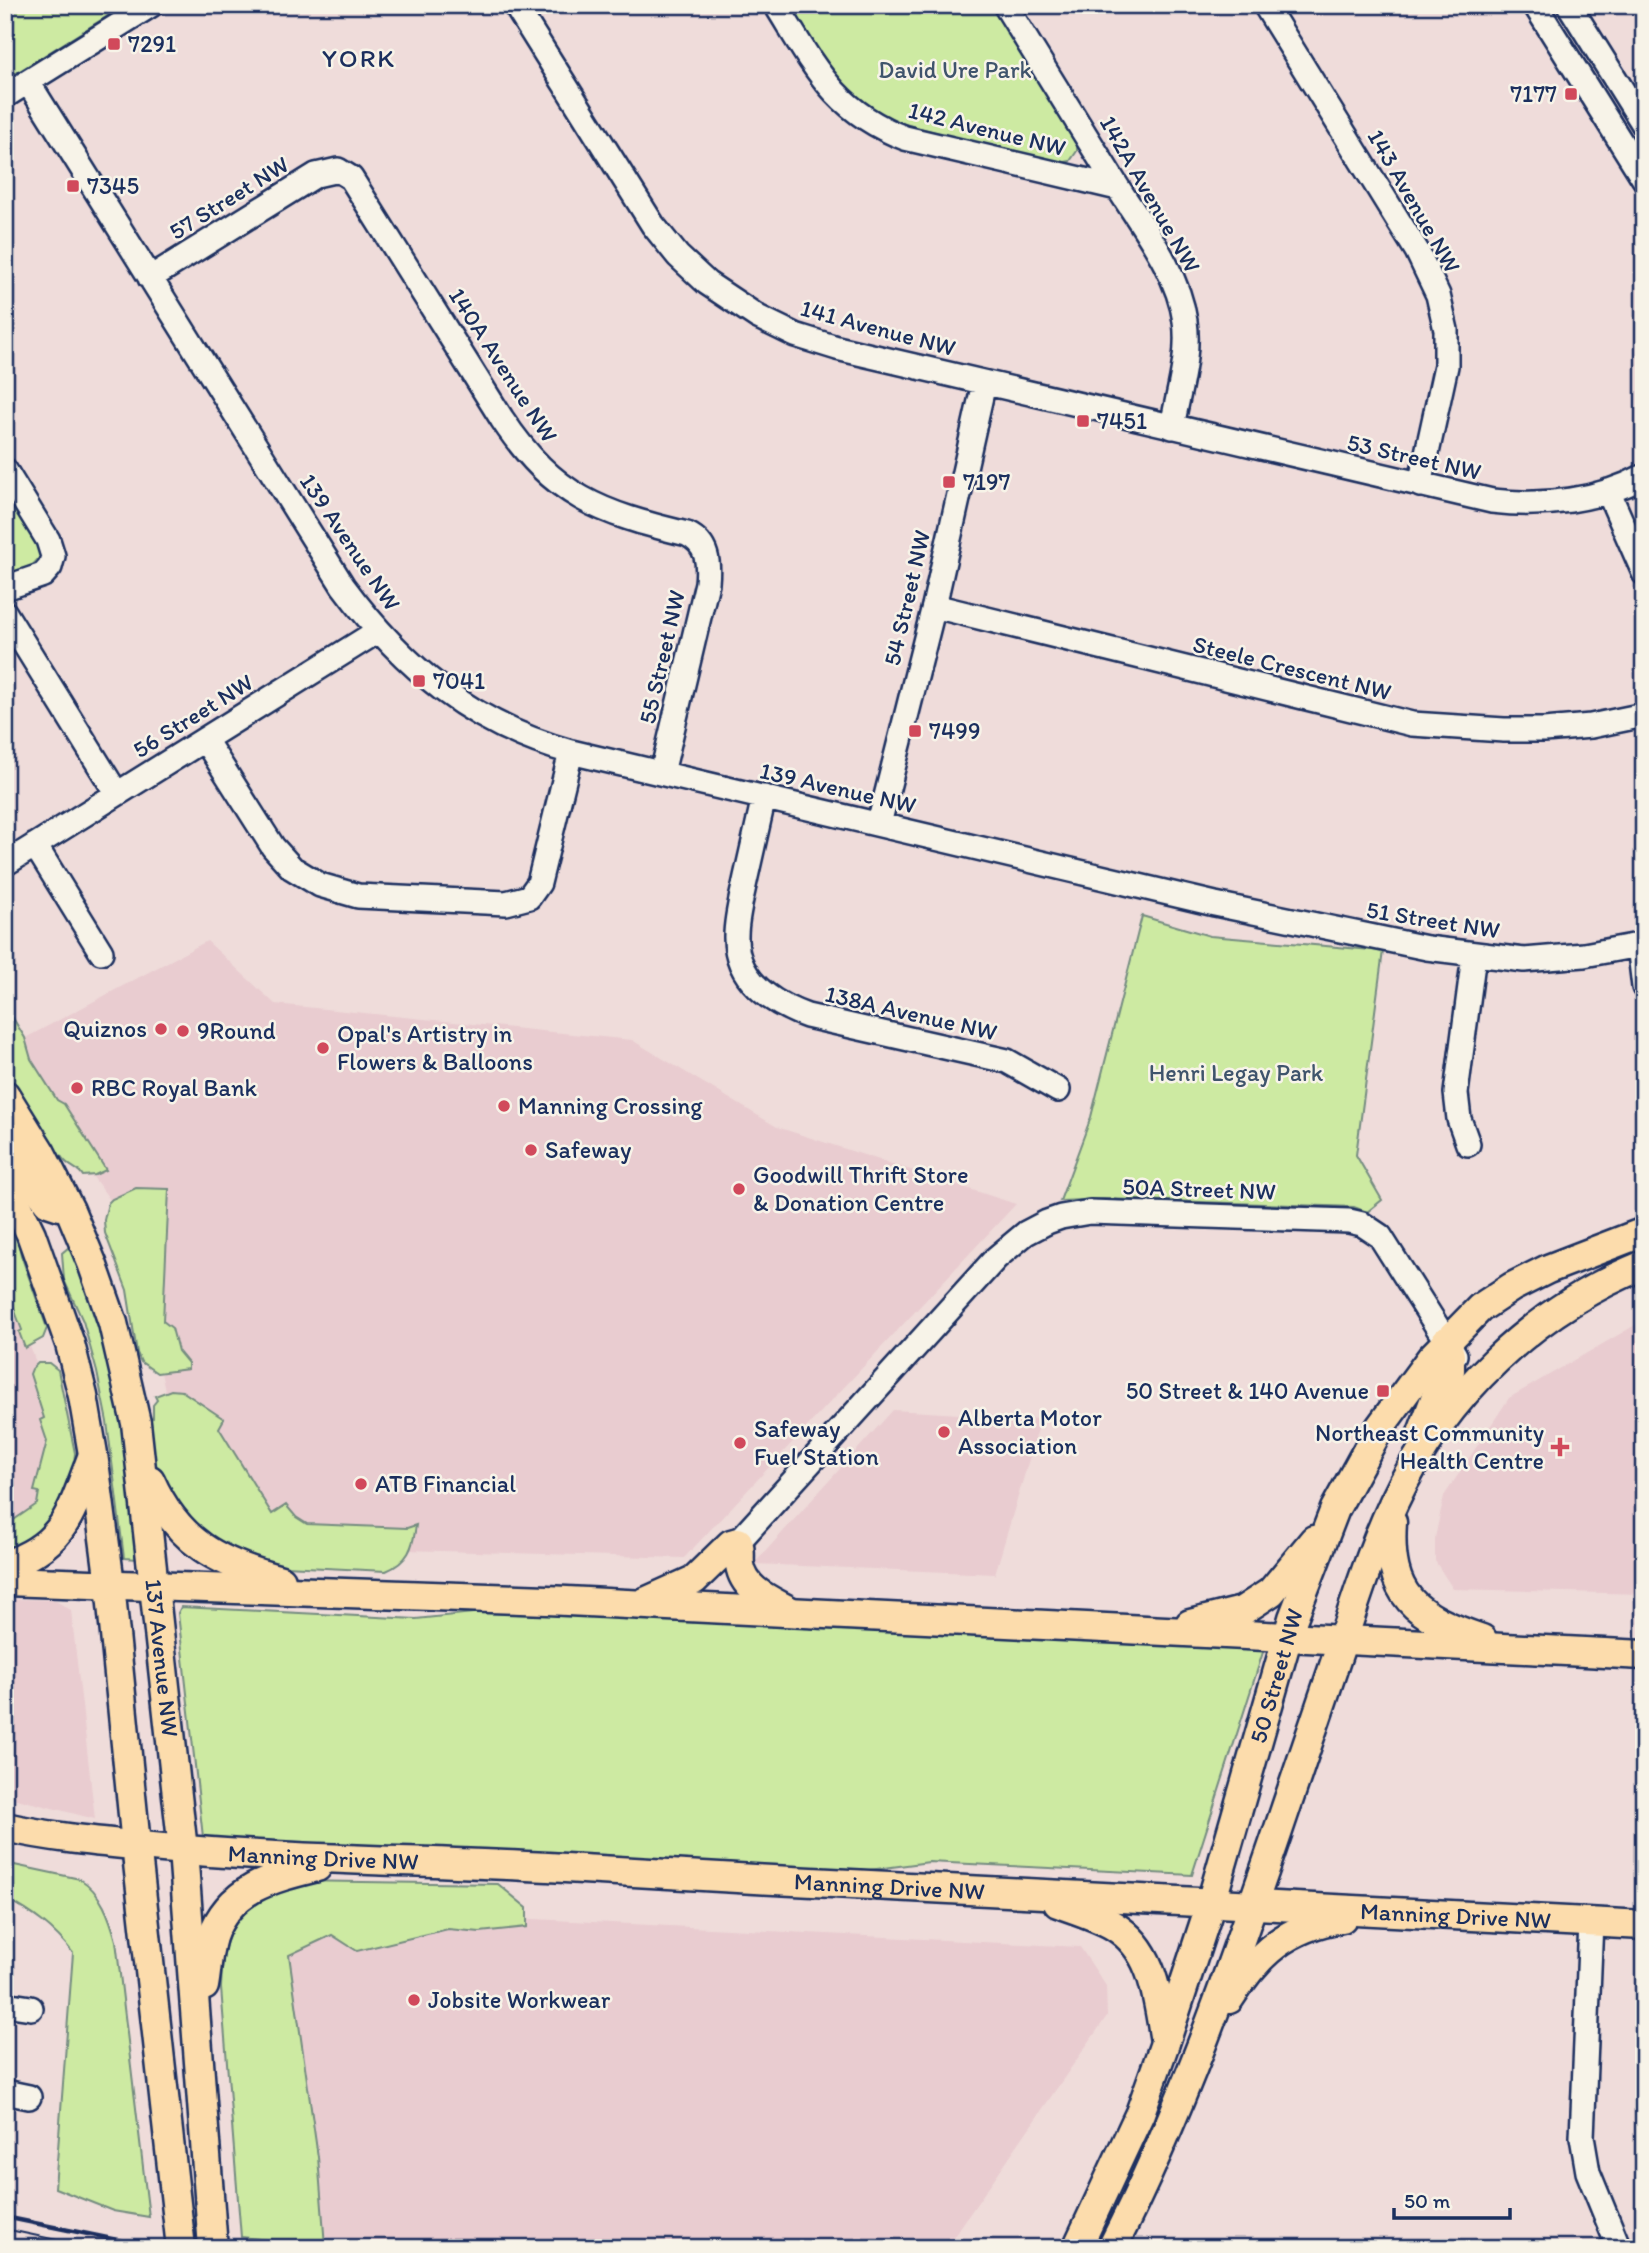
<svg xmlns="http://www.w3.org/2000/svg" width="1649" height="2253" font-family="Itim,sans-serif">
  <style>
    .built { fill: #e9ccd0 }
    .green { fill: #cdeaa2; stroke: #748c80; stroke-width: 2 }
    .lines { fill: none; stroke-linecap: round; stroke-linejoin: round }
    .minor-casing { stroke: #1b2f5e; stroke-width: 28 }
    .major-casing { stroke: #1b2f5e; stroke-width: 33 }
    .minor { stroke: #f7f3e8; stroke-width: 23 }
    .major { stroke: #fcdcac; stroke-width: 28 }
    .tram { stroke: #1b2f5e; stroke-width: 2 }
    .rail { stroke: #1b2f5e; stroke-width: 4.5 }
    .poi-dot { fill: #d1495b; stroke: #f7f3e8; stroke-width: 2.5 }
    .labels { text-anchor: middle; stroke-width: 5; stroke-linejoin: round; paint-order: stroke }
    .poi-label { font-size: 24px; fill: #1b2f5e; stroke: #f7f3e8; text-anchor: start }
    .park-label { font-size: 24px; fill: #3f546c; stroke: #f7f3e8 }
    .street-label { font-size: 24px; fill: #1b2f5e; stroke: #f7f3e8 }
    .neighbourhood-label { font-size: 26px; letter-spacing: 2px; fill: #1b2f5e; stroke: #f7f3e8 }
  </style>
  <rect width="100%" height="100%" fill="#efdcda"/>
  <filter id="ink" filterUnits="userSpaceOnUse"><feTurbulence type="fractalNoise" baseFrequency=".0143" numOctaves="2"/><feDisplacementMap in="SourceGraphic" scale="14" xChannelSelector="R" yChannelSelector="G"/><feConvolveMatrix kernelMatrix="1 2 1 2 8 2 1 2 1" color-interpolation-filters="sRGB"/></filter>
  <g filter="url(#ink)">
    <path class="built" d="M207 941 275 1004 632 1040 777 1127 1016 1204 684 1558 268 1546 168 1403 126 1221 90 1173 14 1044Z
      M5 1279 44 1384 52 1476 37 1505 5 1533Z
      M1644 1320V1594L1453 1589 1435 1561V1538L1444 1496 1509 1398Z
      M893 1410 1041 1419 995 1574 754 1564Z
      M5 1599 54 1600 71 1610 95 1819 5 1796Z
      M302 1907 1080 1947 1106 1986 1107 2016 946 2248H374L268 2224 262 1933Z"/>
    <path class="green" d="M5 5H125L5 80Z
      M789 5H993L1077 139V151L1070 161 1056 164 882 118 855 100 834 77Z
      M5 492 38 544 40 557 30 568 5 574Z
      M1142 916 1210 936 1383 951 1356 1155 1382 1200 1367 1212 1354 1207 1326 1206 1103 1199 1060 1201 1091 1117Z
      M5 1005 25 1038 31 1059 57 1100 64 1104 106 1170 95 1175 83 1176C79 1168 67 1167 61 1156L56 1159 5 1076Z
      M136 1188 169 1189 163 1321 172 1328 178 1351 188 1363V1369L157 1373 141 1362 137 1353 127 1290 105 1233 104 1220 108 1203 112 1199Z
      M5 1201 13 1218 21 1255 47 1328 43 1338 25 1348 19 1332 22 1330 5 1284Z
      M69 1247 80 1254 125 1411 138 1559 124 1558 107 1422 97 1372 83 1321 64 1280 62 1253Z
      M38 1363H49L58 1370 75 1453 72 1483 59 1522 5 1553V1526L37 1504 39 1492 34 1491 47 1441 40 1420 44 1418 30 1374 32 1369Z
      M171 1390 182 1391 224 1419 219 1428 272 1514 286 1505 296 1517 307 1524 407 1528 416 1525C413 1548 408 1562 386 1571L265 1565 192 1528 162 1486 155 1464 147 1420 153 1418V1405L157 1400 155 1396Z
      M181 1607 416 1619 520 1608 1264 1649 1192 1875 929 1862 854 1872 252 1845 203 1837 178 1613Z
      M5 1863 80 1879C101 1892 110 1918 116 1941L149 2217 113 2211 55 2188 73 1953C54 1928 33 1913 5 1898Z
      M294 1881 498 1884 527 1908V1927L480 1932 448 1929 357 1951 332 1935 289 1955 318 2157 325 2246 241 2237 221 1988C222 1968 222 1951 230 1933 236 1919 245 1916 247 1899Z"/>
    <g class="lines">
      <defs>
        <path id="minor" d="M515 5 653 225 678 256 707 283 758 317 795 335 837 348 1492 501C1543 507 1598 501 1644 476
          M776 5C814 66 834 111 905 138L1118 188
          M1005 5C1042 65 1079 124 1115 183 1141 225 1178 271 1185 321 1190 356 1178 393 1172 427
          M1265 5 1417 251 1438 295 1446 330V366L1420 485
          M1535 5 1644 179
          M1569 5 1644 125
          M28 82 343 586C403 667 472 725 571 752L1215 904 1427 948 1524 960 1584 955 1644 944
          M5 96 151 5
          M150 278 316 175 338 170 351 178 502 419C554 497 600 513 687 534 708 544 709 563 707 583L662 773
          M5 470 48 540 53 556 50 567 43 575 5 588
          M1608 491 1644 573
          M934 606 1412 724 1504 730H1544L1591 726 1644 715
          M5 613 117 794
          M205 740 273 847 292 868 320 885 358 896 506 903 529 897 539 883 571 752
          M764 797C758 824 752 850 746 877 742 896 736 917 736 936 735 979 771 1003 807 1016L1007 1061 1058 1090
          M879 824 934 606 984 383
          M35 845 101 952
          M5 864 378 631
          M1639 945 1644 987
          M1468 1144 1459 1119 1456 1093 1474 955
          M738 1542 996 1258 1026 1233 1047 1222 1061 1217 1090 1212 1349 1221 1362 1224 1380 1236 1455 1355
          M1591 1922 1582 2137 1588 2172 1619 2248
          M5 2004 31 2008
          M5 2092 29 2097"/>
        <g id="major">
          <path id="s1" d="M5 1095 41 1153 70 1210 92 1263 113 1323 136 1423 183 1850 213 2248"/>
          <path d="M5 1144 48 1202 60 1206"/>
          <path d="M5 1180 31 1234 70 1344 83 1396 93 1454 110 1584 136 1845 181 2248"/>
          <path d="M1422 1433 1438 1391 1450 1371V1355L1446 1341"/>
          <path d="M150 1480C178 1543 218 1563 281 1580"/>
          <path d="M1392 1522C1387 1597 1415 1616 1482 1639"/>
          <path d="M5 1565C64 1546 71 1513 91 1460"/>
          <path d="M5 1581 547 1600 1644 1655"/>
          <path d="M645 1602 694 1580 731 1544 738 1542C741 1550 739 1557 740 1565 744 1590 768 1599 788 1610"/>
          <path d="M1190 1624 1242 1611 1271 1592 1314 1540"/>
          <path id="s2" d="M5 1827C54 1838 103 1842 152 1847 284 1860 416 1860 548 1867 913 1889 1278 1907 1644 1925"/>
          <path d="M1058 1903C1076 1910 1097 1916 1114 1926 1155 1951 1157 1998 1165 2041"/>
          <path d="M204 1986C207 1970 207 1953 212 1937 229 1888 272 1878 317 1867"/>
          <path d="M1229 1999C1258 1953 1287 1927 1342 1918"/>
          <path id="s3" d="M1077 2248 1140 2113 1165 2043 1211 1903 1293 1618 1335 1509 1380 1427 1431 1358 1480 1308 1512 1287 1548 1269 1644 1232"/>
          <path d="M1112 2248C1180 2115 1229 1975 1277 1834 1298 1772 1319 1710 1340 1648 1356 1599 1372 1549 1394 1502 1444 1395 1534 1309 1644 1265"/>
        </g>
      </defs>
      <use href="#minor" class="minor-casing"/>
      <use href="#major" class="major-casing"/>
      <use href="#minor" class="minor"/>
      <use href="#major" class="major"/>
      <path class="tram" d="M5 2229 94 2248
        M5 2240 42 2248"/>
      <path class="rail" d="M5 2217 156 2248"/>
    </g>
  </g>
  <g class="poi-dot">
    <rect x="107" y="37" width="14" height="14" rx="3.5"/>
    <rect x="1564" y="87" width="14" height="14" rx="3.5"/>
    <rect x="66" y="179" width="14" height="14" rx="3.5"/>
    <rect x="1076" y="414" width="14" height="14" rx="3.5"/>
    <rect x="942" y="475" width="14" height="14" rx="3.5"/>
    <rect x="412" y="674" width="14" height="14" rx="3.5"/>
    <rect x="908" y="724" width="14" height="14" rx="3.5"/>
    <circle cx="161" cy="1029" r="7"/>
    <circle cx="183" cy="1031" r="7"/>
    <circle cx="323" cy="1048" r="7"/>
    <circle cx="77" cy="1088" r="7"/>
    <circle cx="504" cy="1106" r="7"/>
    <circle cx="531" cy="1150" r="7"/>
    <circle cx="739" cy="1189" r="7"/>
    <rect x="1376" y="1384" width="14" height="14" rx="3.5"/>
    <circle cx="944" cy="1432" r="7"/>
    <circle cx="740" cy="1443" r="7"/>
    <path d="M1556.5 1436.5h7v7h7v7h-7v7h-7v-7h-7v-7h7z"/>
    <circle cx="361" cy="1484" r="7"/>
    <circle cx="414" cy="2000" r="7"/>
  </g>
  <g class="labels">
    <g class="poi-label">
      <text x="128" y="52">7291</text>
      <text x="1557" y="102" text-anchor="end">7177</text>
      <text x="87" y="194">7345</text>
      <text x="1097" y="429">7451</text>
      <text x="963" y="490">7197</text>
      <text x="433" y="689">7041</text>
      <text x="929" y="739">7499</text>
      <text x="147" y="1037" text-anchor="end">Quiznos</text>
      <text x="197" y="1039">9Round</text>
      <text x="337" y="1042">Opal's Artistry in<tspan x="337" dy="28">Flowers &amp; Balloons</tspan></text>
      <text x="91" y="1096">RBC Royal Bank</text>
      <text x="518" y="1114">Manning Crossing</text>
      <text x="545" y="1158">Safeway</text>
      <text x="753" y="1183">Goodwill Thrift Store<tspan x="753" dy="28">&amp; Donation Centre</tspan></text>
      <text x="1369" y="1399" text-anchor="end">50 Street &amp; 140 Avenue</text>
      <text x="958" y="1426">Alberta Motor<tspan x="958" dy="28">Association</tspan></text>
      <text x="754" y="1437">Safeway<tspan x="754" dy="28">Fuel Station</tspan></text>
      <text x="1544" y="1441" text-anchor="end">Northeast Community<tspan x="1544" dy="28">Health Centre</tspan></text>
      <text x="375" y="1492">ATB Financial</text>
      <text x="428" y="2008">Jobsite Workwear</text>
    </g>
    <g class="park-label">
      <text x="955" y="78">David Ure Park</text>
      <text x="1236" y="1081">Henri Legay Park</text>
    </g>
    <g class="street-label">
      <text transform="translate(987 129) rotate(14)" y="8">142 Avenue NW</text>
      <text transform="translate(1150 194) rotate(60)" y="8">142A Avenue NW</text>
      <text transform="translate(229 198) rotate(-32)" y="8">57 Street NW</text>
      <text transform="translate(1414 201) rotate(60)" y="8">143 Avenue NW</text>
      <text transform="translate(878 328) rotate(15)" y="8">141 Avenue NW</text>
      <text transform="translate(503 365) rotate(57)" y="8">140A Avenue NW</text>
      <text transform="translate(1414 457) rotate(13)" y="8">53 Street NW</text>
      <text transform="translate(350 542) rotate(56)" y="8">139 Avenue NW</text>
      <text transform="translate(907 598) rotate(-77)" y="8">54 Street NW</text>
      <text transform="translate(662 657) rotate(-77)" y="8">55 Street NW</text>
      <text transform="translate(1292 668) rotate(14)" y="8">Steele Crescent NW</text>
      <text transform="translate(193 716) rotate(-32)" y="8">56 Street NW</text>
      <text transform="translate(838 788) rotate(13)" y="8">139 Avenue NW</text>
      <text transform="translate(1433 920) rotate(9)" y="8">51 Street NW</text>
      <text transform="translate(911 1013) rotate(13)" y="8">138A Avenue NW</text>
      <text transform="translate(1199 1189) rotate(2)" y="8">50A Street NW</text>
      <text dy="8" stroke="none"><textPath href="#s1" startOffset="592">137 Avenue NW</textPath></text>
      <text dy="8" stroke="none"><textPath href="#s3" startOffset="607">50 Street NW</textPath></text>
      <text dy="8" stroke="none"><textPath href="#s2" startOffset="320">Manning Drive NW</textPath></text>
      <text dy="8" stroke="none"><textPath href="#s2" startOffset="887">Manning Drive NW</textPath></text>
      <text dy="8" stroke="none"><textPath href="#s2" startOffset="1454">Manning Drive NW</textPath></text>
    </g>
    <g class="neighbourhood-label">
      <text x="359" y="67">YORK</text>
    </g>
  </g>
  <rect width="1649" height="2253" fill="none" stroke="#f7f3e8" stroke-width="28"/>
  <rect x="14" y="14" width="1621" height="2225" fill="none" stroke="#1b2f5e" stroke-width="2.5" filter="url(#ink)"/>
  <path d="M1394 2208v10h116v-10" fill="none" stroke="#1b2f5e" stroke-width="3.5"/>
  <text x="1404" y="2208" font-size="21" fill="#1b2f5e" stroke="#f7f3e8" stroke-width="5" paint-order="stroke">50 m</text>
</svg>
